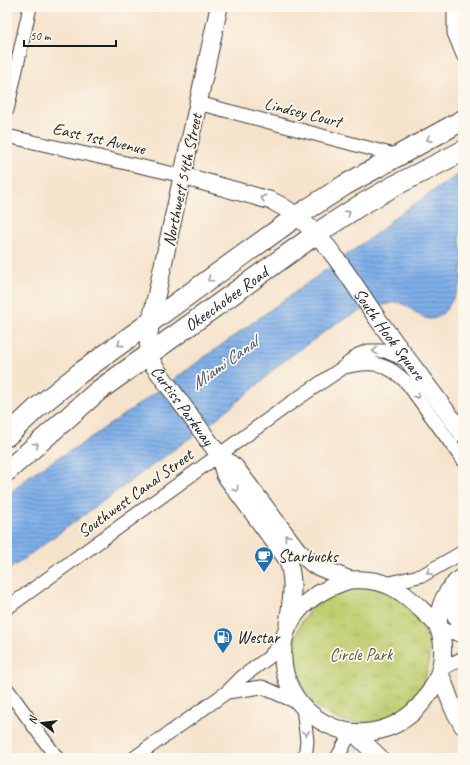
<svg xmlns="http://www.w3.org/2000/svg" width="470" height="765" font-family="Caveat,sans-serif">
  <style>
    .park { fill: url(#park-tufts); stroke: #6e7546 }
    .water { fill: url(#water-rules); stroke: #4d6582 }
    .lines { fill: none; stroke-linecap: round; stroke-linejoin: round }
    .minor-casing { stroke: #3d3a36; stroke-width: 15 }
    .major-casing { stroke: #3d3a36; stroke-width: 19 }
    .highway-casing { stroke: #3d3a36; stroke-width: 22 }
    .minor { stroke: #fff; stroke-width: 13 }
    .major { stroke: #fff; stroke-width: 17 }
    .highway { stroke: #fff; stroke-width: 20 }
    .oneway { stroke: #999 }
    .labels { text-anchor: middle; stroke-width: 3.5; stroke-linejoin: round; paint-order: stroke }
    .street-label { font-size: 17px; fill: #1c1c1c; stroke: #fbf7ec }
    .poi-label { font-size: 17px; fill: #1c1c1c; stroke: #fbf7ec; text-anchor: start }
    .park-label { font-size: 17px; fill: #555a3a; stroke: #fbf7ec }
    .water-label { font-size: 18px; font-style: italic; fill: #43566e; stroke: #fbf7ec }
  </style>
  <defs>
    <pattern id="park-tufts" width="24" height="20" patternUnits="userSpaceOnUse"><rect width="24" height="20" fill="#bfce71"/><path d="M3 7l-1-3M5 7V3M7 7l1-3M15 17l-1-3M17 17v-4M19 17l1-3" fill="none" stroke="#a4b061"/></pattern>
    <pattern id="water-rules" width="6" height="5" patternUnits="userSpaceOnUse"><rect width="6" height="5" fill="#7eaee9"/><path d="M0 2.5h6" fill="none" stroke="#668dbc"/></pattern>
  </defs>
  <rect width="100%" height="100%" fill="#fbf7ec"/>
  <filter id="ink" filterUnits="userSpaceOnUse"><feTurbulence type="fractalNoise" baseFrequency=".025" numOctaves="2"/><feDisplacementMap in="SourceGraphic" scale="8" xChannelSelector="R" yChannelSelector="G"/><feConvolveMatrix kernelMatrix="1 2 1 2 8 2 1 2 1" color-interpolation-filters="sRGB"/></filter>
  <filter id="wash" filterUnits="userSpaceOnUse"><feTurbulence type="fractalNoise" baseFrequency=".012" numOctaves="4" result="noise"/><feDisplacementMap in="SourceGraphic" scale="16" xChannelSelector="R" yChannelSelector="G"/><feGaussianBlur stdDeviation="0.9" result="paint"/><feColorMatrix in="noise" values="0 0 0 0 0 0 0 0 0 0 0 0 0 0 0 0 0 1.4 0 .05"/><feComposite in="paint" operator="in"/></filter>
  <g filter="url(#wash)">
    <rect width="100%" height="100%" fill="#f6e3cc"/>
    <path class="park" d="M293 655a68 68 0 1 1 136 0a68 68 0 1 1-136 0Z"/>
    <path class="water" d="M463 171V232L459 235 463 260 461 272 463 281C452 296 443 332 418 314 411 309 404 303 396 302L360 311 338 322 281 363 253 389 212 422 7 571V496L30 475 83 443 159 390 384 228 392 219Z"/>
  </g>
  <g filter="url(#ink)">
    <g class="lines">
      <defs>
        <path id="minor" d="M454 7V33L463 55
          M198 103 398 156
          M7 110 30 7
          M7 136 183 176
          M345 367C373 360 388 363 408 384L463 460
          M386 584 423 575 463 552
          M7 608 288 405 344 367 358 355 368 351H385L409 361
          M438 628 463 636
          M441 669 463 658
          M7 689 57 758
          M227 692 262 687 299 703
          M303 708 307 741 305 758
          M134 758 227 692 242 677 268 658 284 641
          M337 758 351 732"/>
        <g id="major">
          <path id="s1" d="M219 7 151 320C148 340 146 348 154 366L219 455 235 467 298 551 314 565 350 580"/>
          <path id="s2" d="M183 176 272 201C323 225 350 281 382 325 409 361 436 397 463 434"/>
          <path d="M219 455 225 475 287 559C296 581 291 602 288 624"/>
          <path d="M350 580C384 578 400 588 424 612 428 616 436 622 438 627 446 645 443 666 435 683 411 731 357 749 312 715 295 702 285 682 283 661 279 617 311 592 350 580Z"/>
          <path d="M456 582C452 600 452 615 463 630"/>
          <path d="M438 626C439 604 445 590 463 577"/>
          <path d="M440 673 453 708 463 726"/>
          <path d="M354 733 380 758"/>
        </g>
        <g id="highway">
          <path d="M7 436 38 407 80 373 297 216 345 185 463 120"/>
          <path id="s3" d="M7 471 98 391 316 234 359 206 394 186 463 151"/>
        </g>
      </defs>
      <use href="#minor" class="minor-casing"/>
      <use href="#major" class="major-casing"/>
      <use href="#highway" class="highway-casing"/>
      <use href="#minor" class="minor"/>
      <use href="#major" class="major"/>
      <use href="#highway" class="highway"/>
    </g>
    <defs><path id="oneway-chevron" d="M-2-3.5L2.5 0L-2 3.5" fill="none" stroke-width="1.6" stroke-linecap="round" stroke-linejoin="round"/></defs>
    <g class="oneway">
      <use href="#oneway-chevron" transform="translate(429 139) rotate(152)"/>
      <use href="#oneway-chevron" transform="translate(263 198) rotate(-164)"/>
      <use href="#oneway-chevron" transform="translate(348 213) rotate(-33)"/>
      <use href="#oneway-chevron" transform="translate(210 279) rotate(145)"/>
      <use href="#oneway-chevron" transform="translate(120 344) rotate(144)"/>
      <use href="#oneway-chevron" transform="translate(375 351) rotate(179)"/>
      <use href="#oneway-chevron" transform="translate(417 396) rotate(55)"/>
      <use href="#oneway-chevron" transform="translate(36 445) rotate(-42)"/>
      <use href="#oneway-chevron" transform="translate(236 489) rotate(54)"/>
      <use href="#oneway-chevron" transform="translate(287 537) rotate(-127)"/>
      <use href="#oneway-chevron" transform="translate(429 572) rotate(156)"/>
      <use href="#oneway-chevron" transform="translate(306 733) rotate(83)"/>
    </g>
  </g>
  <defs>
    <symbol id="cafe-pin" viewBox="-11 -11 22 30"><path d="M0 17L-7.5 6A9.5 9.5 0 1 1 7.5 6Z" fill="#1f6fb2" stroke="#fbf7ec"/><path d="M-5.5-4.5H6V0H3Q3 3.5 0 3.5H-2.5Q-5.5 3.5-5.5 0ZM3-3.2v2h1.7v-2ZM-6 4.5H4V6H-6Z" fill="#fff"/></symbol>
    <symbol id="fuel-pin" viewBox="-11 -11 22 30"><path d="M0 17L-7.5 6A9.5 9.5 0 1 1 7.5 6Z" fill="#1f6fb2" stroke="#fbf7ec"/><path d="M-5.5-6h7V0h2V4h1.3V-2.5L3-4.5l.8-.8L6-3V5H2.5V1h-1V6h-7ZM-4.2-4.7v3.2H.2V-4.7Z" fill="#fff"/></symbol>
  </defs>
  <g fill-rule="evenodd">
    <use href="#cafe-pin" x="253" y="545" width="22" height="30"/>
    <use href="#fuel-pin" x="212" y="626" width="22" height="30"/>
  </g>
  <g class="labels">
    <g class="street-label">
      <text transform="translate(303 112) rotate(14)" y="6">Lindsey Court</text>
      <text transform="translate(99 138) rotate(13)" y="6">East 1st Avenue</text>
      <text transform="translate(182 180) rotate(-78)" y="6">Northwest 54th Street</text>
      <text dy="6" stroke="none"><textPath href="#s3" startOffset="279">Okeechobee Road</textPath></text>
      <text dy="6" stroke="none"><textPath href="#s2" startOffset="272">South Hook Square</textPath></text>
      <text dy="6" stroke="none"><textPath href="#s1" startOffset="416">Curtiss Parkway</textPath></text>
      <text transform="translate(135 493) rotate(-36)" y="6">Southwest Canal Street</text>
    </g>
    <g class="poi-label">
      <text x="278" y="562">Starbucks</text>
      <text x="237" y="643">Westar</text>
    </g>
    <g class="park-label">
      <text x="361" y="660">Circle Park</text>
    </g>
    <g class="water-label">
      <text transform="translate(224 363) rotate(-36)" y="6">Miami Canal</text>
    </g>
  </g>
  <rect width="470" height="765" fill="none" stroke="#fbf7ec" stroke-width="24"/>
  <g transform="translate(42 723) rotate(285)" stroke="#fbf7ec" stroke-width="3" paint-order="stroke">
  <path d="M0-3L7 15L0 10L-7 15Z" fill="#1c1c1c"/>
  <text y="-6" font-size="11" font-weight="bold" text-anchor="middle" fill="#1c1c1c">N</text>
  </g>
  <path d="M24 40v6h92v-6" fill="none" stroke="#1c1c1c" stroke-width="2"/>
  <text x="30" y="40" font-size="12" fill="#1c1c1c" stroke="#fbf7ec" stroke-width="3" paint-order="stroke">50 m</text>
</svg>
